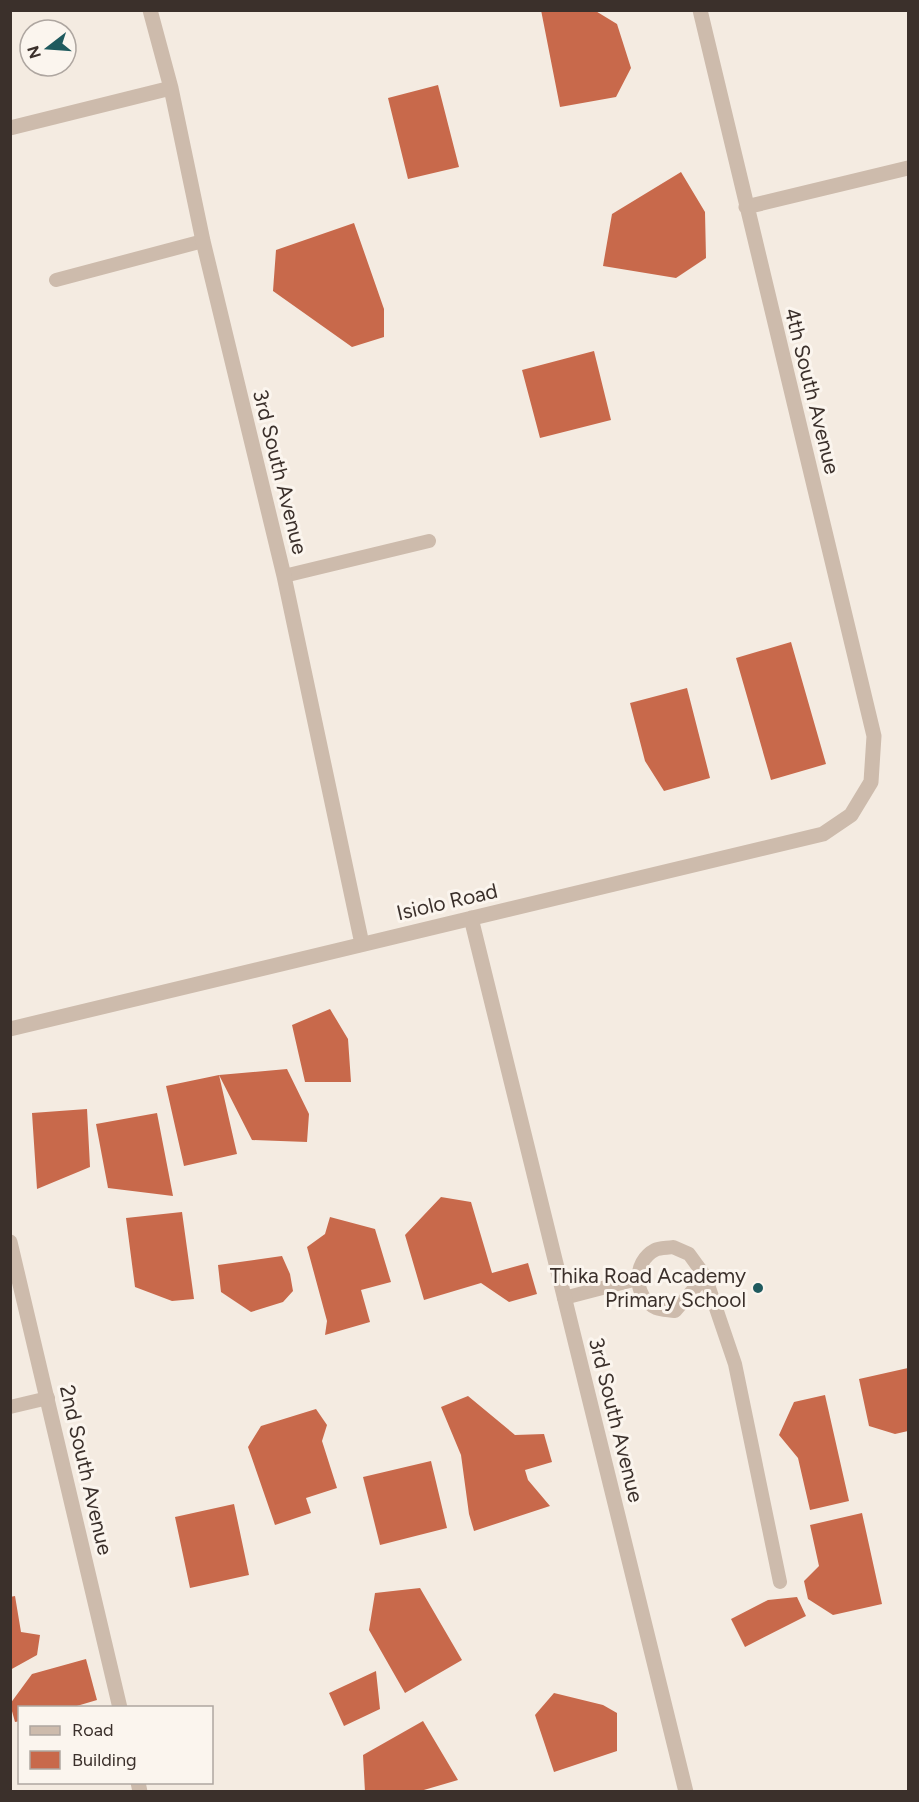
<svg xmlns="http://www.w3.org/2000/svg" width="919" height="1802" font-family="Figtree,sans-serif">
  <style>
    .building { fill: #c8694b }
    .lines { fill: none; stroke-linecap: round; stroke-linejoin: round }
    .lane { stroke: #cdbbac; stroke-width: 14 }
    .street { stroke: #cdbbac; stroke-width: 15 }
    .poi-dot { fill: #1f5a5e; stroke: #fbf5ee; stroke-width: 2 }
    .labels { text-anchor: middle; stroke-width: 6; stroke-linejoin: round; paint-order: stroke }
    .street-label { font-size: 21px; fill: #3b302b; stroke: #fbf5ee }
    .poi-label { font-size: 21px; fill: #3b302b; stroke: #fbf5ee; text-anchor: end }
  </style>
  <rect width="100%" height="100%" fill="#f4ebe1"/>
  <path class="building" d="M541 10H594L617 24 631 68 616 97 560 107Z
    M438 85 459 167 408 179 388 98Z
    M681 172 705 212 706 258 676 278 603 266 612 214Z
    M354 223 384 309V337L352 347 273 291 276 250Z
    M594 351 611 420 540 438 522 370Z
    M791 642 826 764 771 780 736 658Z
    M687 688 710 778 664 791 645 761 630 703Z
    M330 1009 348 1039 351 1082H305L292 1025Z
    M287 1069 309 1114 307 1142 252 1140 219 1075Z
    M219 1075 237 1154 184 1166 166 1086Z
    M87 1109 90 1167 37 1189 32 1113Z
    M157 1113 173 1196 108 1188 96 1124Z
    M441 1197 471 1202 492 1273 528 1263 537 1294 509 1302 481 1283 424 1300 405 1235Z
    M182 1212 194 1299 172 1301 135 1287 126 1218Z
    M330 1217 375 1229 391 1282 361 1290 370 1322 325 1335 327 1321 307 1247 325 1234Z
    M282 1256 290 1274 293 1291 283 1302 251 1312 221 1292 218 1265Z
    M908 1368V1431L895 1434 869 1426 859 1379Z
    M825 1395 849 1501 810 1510 798 1458 779 1435 794 1402Z
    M468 1396 515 1435 544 1434 552 1462 525 1470 528 1480 550 1506 474 1531 469 1514 461 1455 441 1407Z
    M316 1409 327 1425 322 1441 337 1488 306 1498 311 1513 275 1525 248 1447 261 1426Z
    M431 1461 447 1528 380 1545 363 1477Z
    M234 1504 249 1575 190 1588 175 1517Z
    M862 1513 882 1604 833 1615 808 1599 804 1581 819 1566 810 1525Z
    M420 1588 462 1660 405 1693 369 1630 375 1593Z
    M15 1596 21 1632 40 1635 37 1655 10 1670V1597Z
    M797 1597 806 1616 745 1647 731 1619 768 1600Z
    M86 1659 97 1700 70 1708H20V1721L15 1722 10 1704 32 1674Z
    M376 1671 380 1709 344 1726 329 1693Z
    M554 1693 603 1705 617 1713V1751L554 1772 535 1715Z
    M423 1721 458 1780 417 1792H365L363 1755Z"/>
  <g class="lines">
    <path class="lane" d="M56 280 203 241
      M284 576 429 541
      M673 1247 689 1254 705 1276 675 1311C669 1310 661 1310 656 1308 633 1297 632 1262 655 1250 659 1248 668 1248 673 1247Z
      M705 1276 735 1364 780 1582
      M564 1298 637 1279
      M10 1407 48 1398"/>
    <path class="street" d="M150 10 171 88 203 241 284 576 362 944
      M10 128 171 88
      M746 207 908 168
      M471 918 686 1792
      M10 1029 823 834 851 815 871 782 874 736 700 10
      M10 1242 120 1708
      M138 1782 140 1792"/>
  </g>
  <circle class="poi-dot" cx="758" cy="1288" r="6"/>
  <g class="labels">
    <g class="street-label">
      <text transform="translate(812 391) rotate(76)" y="7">4th South Avenue</text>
      <text transform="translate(280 472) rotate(76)" y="7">3rd South Avenue</text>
      <text transform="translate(447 902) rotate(-13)" y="7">Isiolo Road</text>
      <text transform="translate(616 1420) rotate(76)" y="7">3rd South Avenue</text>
      <text transform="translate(86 1470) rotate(77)" y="7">2nd South Avenue</text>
    </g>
    <g class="poi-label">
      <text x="746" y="1283">Thika Road Academy<tspan x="746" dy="24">Primary School</tspan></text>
    </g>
  </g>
  <rect width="919" height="1802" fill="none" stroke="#3b302b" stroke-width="24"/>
  <rect x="18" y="1706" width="195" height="78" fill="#fbf5ee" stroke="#aea6a0" stroke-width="1.5"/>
  <rect x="30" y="1726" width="30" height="9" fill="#cdbbac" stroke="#aea6a0" stroke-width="1.5"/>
  <text x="72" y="1736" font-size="18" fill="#3b302b">Road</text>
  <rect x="30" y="1751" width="30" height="18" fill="#c8694b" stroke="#aea6a0" stroke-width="1.5"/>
  <text x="72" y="1766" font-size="18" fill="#3b302b">Building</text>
  <g transform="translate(48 48) rotate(253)"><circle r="28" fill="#fbf5ee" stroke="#aea6a0" stroke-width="1.5"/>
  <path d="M0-4.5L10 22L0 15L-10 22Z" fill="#1f5a5e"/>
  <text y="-9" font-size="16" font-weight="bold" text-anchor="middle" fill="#3b302b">N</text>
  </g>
</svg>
